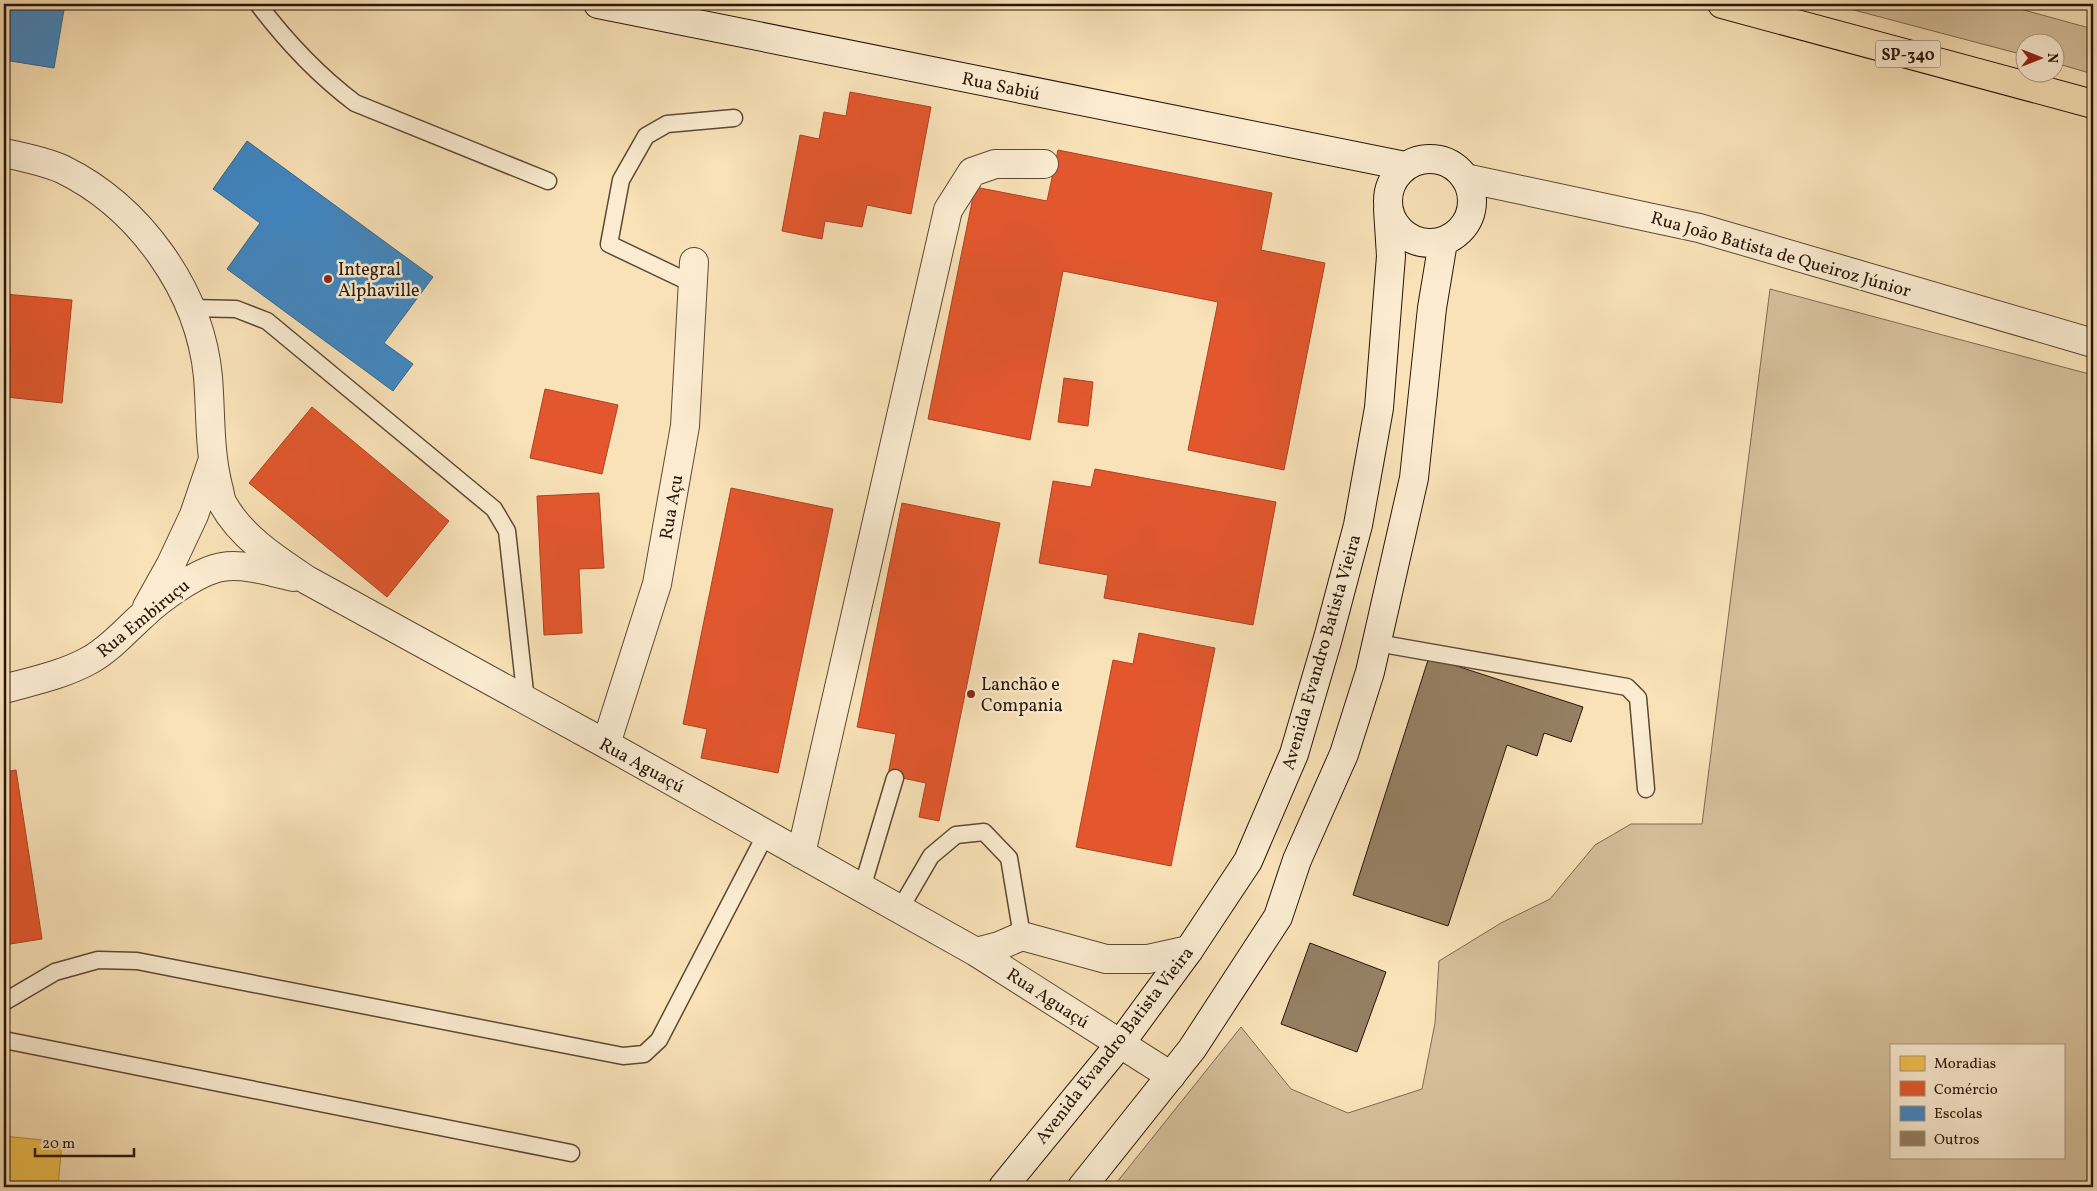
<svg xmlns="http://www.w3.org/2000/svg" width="2097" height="1191" font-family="Vollkorn,serif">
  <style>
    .green { fill: #d5bf9a; stroke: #7e6a50; fill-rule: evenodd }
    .homes { fill: #f2c14e; stroke: #b58d38 }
    .shops { fill: #e4572e; stroke: #ac4322 }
    .schools { fill: #3f88c5; stroke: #38668c }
    .building { fill: #958063; stroke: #281506 }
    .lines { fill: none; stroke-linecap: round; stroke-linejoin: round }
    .lane-casing { stroke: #5c4832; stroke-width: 19 }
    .street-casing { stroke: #5c4832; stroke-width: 30 }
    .secondary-casing { stroke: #281506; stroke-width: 30 }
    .highway-casing { stroke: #281506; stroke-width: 30 }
    .lane { stroke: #fbecd1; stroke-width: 16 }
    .street { stroke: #fbecd1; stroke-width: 28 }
    .secondary { stroke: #fbecd1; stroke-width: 28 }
    .highway { stroke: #f9e2b8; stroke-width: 28 }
    .poi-dot { fill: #8f2418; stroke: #fbecd1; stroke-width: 2 }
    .labels { text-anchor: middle; stroke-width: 5; stroke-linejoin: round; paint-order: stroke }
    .shield { fill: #fbecd1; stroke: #675643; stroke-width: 1 }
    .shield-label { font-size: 16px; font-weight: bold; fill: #281506 }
    .street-label { font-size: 18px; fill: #281506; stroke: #fbecd1 }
    .poi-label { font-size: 18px; fill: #281506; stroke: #fbecd1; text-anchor: start }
  </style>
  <rect width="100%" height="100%" fill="#f9e2b8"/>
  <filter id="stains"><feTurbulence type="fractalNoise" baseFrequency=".004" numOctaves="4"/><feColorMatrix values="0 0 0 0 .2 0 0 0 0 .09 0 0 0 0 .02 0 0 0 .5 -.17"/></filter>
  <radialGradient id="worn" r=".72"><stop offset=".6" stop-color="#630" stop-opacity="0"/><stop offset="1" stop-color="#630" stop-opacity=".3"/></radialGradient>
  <path class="green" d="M1831 4H2002L2093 29V74L2055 63 2054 42H2024V55Z
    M1770 289 2093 375V1187H1113L1241 1027 1291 1089 1348 1113 1422 1089 1435 1023 1439 961 1501 923 1550 899 1595 845 1631 824H1702ZM1891 1045H2063V1157H1891Z"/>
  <path class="homes" d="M4 1136 62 1142 58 1187H4Z"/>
  <path class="shops" d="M850 92 931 107 911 214 867 205 862 227 825 221 822 239 782 231 800 135 819 139 824 112 846 116Z
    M1058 150 1272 193 1261 250 1325 263 1284 470 1188 450 1218 302 1063 271 1030 440 928 419 975 187 1047 201Z
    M4 294 72 300 62 403 6 397 11 346 4 345Z
    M1064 378 1093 382 1088 426 1058 422Z
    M545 389 618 405 602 474 530 458Z
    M312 407 449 521 387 597 249 483Z
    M1095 469 1276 502 1253 625 1104 598 1108 575 1039 563 1053 481 1091 487Z
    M731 488 833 509 778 773 701 758 707 729 683 724Z
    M599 493 604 568 579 569 582 633 544 635 537 496Z
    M902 503 1000 523 939 821 919 817 926 783 888 775 896 734 857 727Z
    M1139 633 1215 648 1171 866 1076 847 1113 660 1133 664Z
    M16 770 42 939 4 945V772Z"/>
  <path class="schools" d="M4 4H65L54 68 4 60Z
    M247 141 433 277 384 343 413 364 393 391 227 269 260 223 213 189Z"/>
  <path class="building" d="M1429 657 1583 707 1571 742 1544 733 1537 756 1507 745 1448 926 1353 895Z
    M1310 943 1386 972 1357 1052 1281 1024Z"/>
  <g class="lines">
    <defs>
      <path id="lane" d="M258 4C286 41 318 75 355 103L548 181
        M693 284 609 244 621 180 646 136 667 124 734 118
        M190 308 236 309 267 321 494 509 507 531 526 701
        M1377 643 1627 687 1638 698 1646 789
        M862 888 895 778
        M900 909 931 856 956 835 984 832 1009 858 1022 936
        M4 1002 55 972 98 960 137 961 623 1056 644 1054 659 1040 766 834
        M4 1040 571 1153"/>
      <path id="street" d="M4 153C23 157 44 161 62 169 140 207 200 291 208 377 211 414 209 450 218 486 220 492 220 499 223 504 241 537 277 560 307 580L606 744 976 952 1171 1076
        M1465 178 1699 228 2093 343
        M147 607 171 564 194 515 212 462
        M4 689C33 681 63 675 90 660 110 649 125 631 142 616 159 599 198 571 222 567 243 563 272 572 293 577
        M606 744 657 584 685 426 694 262
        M801 854 948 210 972 172 995 164H1044
        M976 952 999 946 1022 936 1106 959H1148L1189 950"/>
      <path id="secondary" d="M598 4 1405 166
        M1388 201a42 42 0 1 1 84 0a42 42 0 1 1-84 0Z
        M1003 1187 1120 1044 1189 950 1248 861 1294 754 1328 638 1358 525 1379 408 1391 256 1388 209
        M1082 1187 1192 1049 1278 917 1297 860 1344 754 1370 672 1414 478 1432 308 1443 242"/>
      <path id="highway" d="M1722 4 2093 104"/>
    </defs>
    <use href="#lane" class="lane-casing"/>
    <use href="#street" class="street-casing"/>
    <use href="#secondary" class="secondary-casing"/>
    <use href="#highway" class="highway-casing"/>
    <use href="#lane" class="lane"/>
    <use href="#street" class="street"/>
    <use href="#secondary" class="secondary"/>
    <use href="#highway" class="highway"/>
  </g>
  <g class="poi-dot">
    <circle cx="328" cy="279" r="5"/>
    <circle cx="971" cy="694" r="5"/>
  </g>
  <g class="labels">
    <rect class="shield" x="1875.5" y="40.5" width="65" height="27" rx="4"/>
    <g class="shield-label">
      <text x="1908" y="60">SP-340</text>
    </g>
    <g class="street-label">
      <text transform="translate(1001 86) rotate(12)" y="6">Rua Sabiú</text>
      <text transform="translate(1781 254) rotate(16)" y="6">Rua João Batista de Queiroz Júnior</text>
      <text transform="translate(671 507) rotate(-80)" y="6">Rua Açu</text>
      <text transform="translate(143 618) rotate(-39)" y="6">Rua Embiruçu</text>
      <text transform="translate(1321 652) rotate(-74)" y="6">Avenida Evandro Batista Vieira</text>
      <text transform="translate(642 765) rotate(29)" y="6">Rua Aguaçú</text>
      <text transform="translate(1048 998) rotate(33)" y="6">Rua Aguaçú</text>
      <text transform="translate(1114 1045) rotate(-52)" y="6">Avenida Evandro Batista Vieira</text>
    </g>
    <g class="poi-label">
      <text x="338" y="275">Integral<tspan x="338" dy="21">Alphaville</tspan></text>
      <text x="981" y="690">Lanchão e<tspan x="981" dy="21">Compania</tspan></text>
    </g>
  </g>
  <rect width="2097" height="1191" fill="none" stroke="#f9e2b8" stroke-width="20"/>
  <rect x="5" y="5" width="2087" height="1181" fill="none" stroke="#281506" stroke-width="2.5"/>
  <rect x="10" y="10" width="2077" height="1171" fill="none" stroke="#281506"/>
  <rect x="1890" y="1044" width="175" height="115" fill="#fbecd1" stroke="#a79680"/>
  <rect x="1900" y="1056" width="25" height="15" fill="#f2c14e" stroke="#a79680"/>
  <text x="1934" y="1068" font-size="15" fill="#281506">Moradias</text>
  <rect x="1900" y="1081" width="25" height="15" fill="#e4572e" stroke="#a79680"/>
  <text x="1934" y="1094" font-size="15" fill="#281506">Comércio</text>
  <rect x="1900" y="1106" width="25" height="15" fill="#3f88c5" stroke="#a79680"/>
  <text x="1934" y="1118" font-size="15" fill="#281506">Escolas</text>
  <rect x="1900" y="1131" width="25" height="15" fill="#958063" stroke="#a79680"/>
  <text x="1934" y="1144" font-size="15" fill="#281506">Outros</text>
  <g transform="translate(2040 58) rotate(90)"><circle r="24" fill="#fbecd1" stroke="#a79680"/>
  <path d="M0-4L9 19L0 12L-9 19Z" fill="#8f2418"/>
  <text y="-8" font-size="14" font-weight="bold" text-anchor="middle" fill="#281506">N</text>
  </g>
  <path d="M35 1148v8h99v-8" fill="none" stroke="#281506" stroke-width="2.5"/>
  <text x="42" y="1148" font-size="15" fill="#281506" stroke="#fbecd1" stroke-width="4" paint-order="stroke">20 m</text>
  <rect width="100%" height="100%" filter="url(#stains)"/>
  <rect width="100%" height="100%" fill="url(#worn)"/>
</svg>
